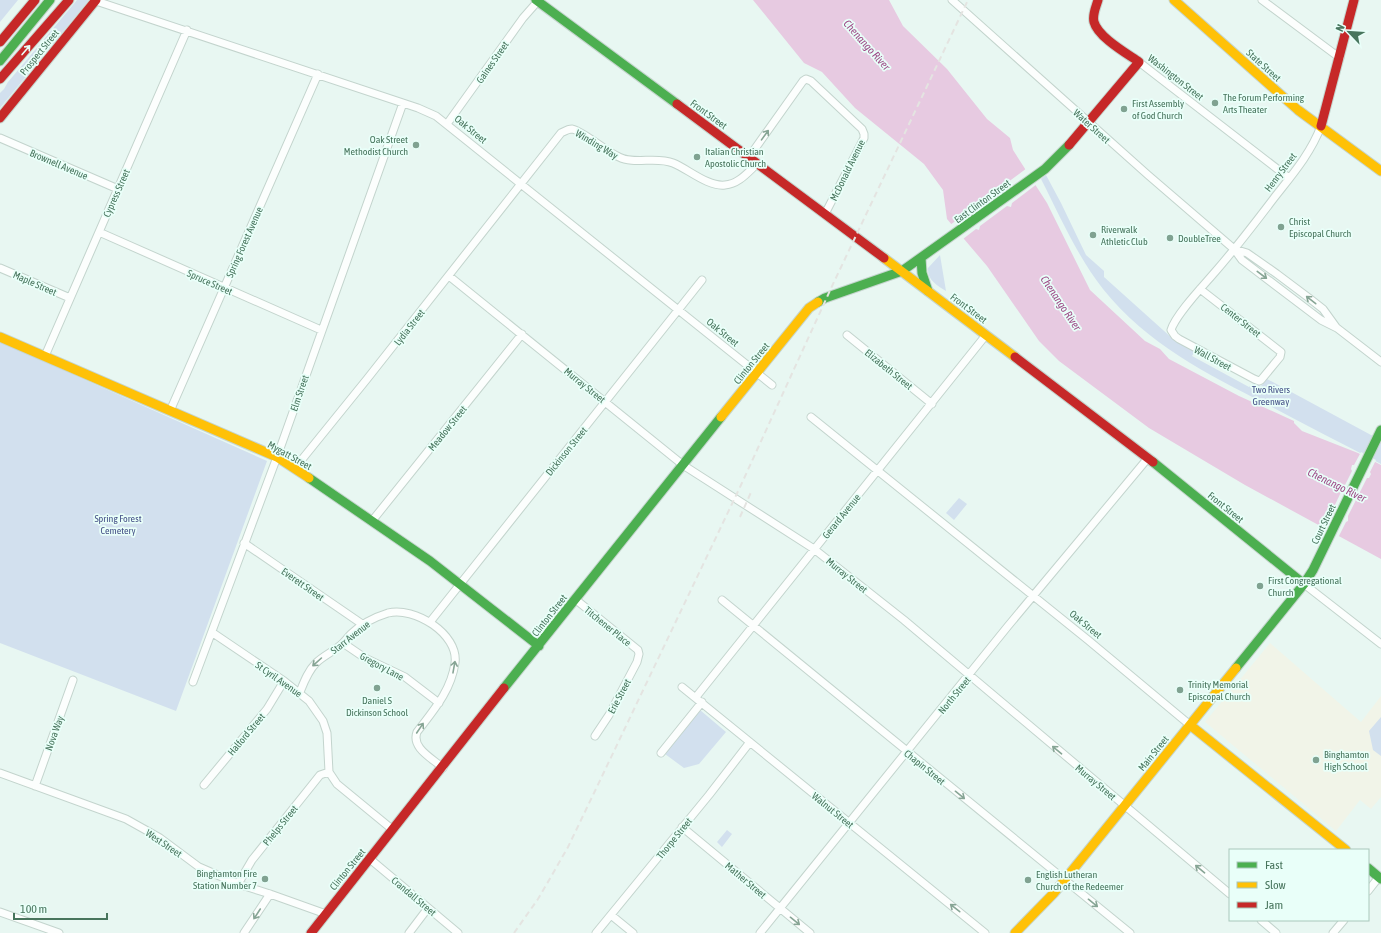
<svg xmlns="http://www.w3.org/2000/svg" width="1381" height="933" font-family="'Asap Condensed',sans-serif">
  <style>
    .education { fill: #f1f4e8 }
    .green { fill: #d2e0ee }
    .water { fill: #e7cae1 }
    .pier { fill: #e8f7f2 }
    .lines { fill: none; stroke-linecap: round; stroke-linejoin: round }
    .street-casing { stroke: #c3d4cd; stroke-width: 9 }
    .fast-casing { stroke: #c5d5ce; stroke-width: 11 }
    .slow-casing { stroke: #c5d5ce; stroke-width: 11 }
    .jam-casing { stroke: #c5d5ce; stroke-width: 11 }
    .street { stroke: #fcfefd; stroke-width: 7 }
    .fast { stroke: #4caf50; stroke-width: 9 }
    .slow { stroke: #ffc107; stroke-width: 9 }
    .jam { stroke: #c62828; stroke-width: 9 }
    .rail { stroke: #e4e4e1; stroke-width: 2; stroke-dasharray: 6 4; stroke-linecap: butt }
    .oneway { stroke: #e9fff9 }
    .oneway2 { stroke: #87a595 }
    .poi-dot { fill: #80a291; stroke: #e9fff9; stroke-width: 1.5 }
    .labels { text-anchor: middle; stroke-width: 3.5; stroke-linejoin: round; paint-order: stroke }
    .street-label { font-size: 10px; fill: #48755d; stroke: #e9fff9 }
    .poi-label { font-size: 10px; fill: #48755d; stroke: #e9fff9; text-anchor: start }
    .park-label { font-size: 10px; fill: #455187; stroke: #e9fff9 }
    .water-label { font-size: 11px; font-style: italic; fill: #9e4987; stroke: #e9fff9 }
  </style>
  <rect width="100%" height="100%" fill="#e8f7f2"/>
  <path class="education" d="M1270 643 1361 722 1381 696V797L1371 809 1360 800 1336 831 1205 722Z"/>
  <path class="green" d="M0 0H18L0 22Z
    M77 0H89L0 108V93L4 89 8 82Z
    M1046 175 1061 203 1086 255 1104 271V277L1173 339 1195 351 1192 356 1249 387 1254 383 1261 386 1267 379 1371 435 1381 438V464C1343 444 1305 425 1268 405 1207 374 1147 344 1103 289 1077 256 1060 216 1041 179Z
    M940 255 946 291C937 285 927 280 928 268Z
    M0 342 267 461 176 711 0 643Z
    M959 498 967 504 954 520 946 513Z
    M700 710 726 732 699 764 684 768 665 754Z
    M1381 717V756L1373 750 1369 731Z
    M727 830 732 834 722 847 717 842Z"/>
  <path class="water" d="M753 0H889L903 26 947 69 987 119 1010 138 1013 150 1047 203 1090 290 1145 341 1160 349 1169 359 1239 396 1294 421V423L1302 431 1358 453 1381 465V559L1245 485 1149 428 1059 361 1039 341 987 266 947 219 943 190 924 164 855 108 822 72 804 63Z"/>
  <path class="pier" d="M1027 168 1037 184 1012 203 1011 207 1007 206 980 226 979 230 976 229 963 239 950 225 965 214 966 211H969L997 190V187L1000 188Z
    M1361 452 1376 460 1370 472 1371 474 1369 478H1367L1359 494 1360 496 1358 500H1356L1348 516V521L1346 522 1338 538 1323 530 1330 514 1329 513 1331 509H1333L1341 492 1340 491 1342 487H1344L1352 471 1351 469 1352 465H1354Z"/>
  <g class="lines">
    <defs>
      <path id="street" d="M952 0 1148 175 1234 249 1242 260 1321 320 1337 328 1381 362
        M1262 0 1340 58
        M96 1 418 108 436 116 772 385
        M1139 62 1289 178
        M447 124 523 18 538 1
        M0 138 118 189
        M749 157 803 81 806 79 811 81 862 129 864 134V138L825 214
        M99 232 321 330
        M1234 249 1247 253 1277 274 1309 298 1323 309 1336 327
        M0 268 70 298
        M449 276 683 465 814 549 904 620 1230 894
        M1200 289 1281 352 1280 357 1261 380 1259 381 1254 379 1179 339 1175 336 1171 330C1176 314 1204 285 1215 272 1236 248 1255 223 1274 198 1292 175 1311 153 1321 126
        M847 335 932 404
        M45 356 187 30
        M170 411 318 74
        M811 417 1088 640 1190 725
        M295 468 367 379 561 133C565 131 568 129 572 129 581 130 607 152 619 157 634 165 656 156 673 163 688 169 708 187 725 185 739 184 748 172 758 163
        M372 521 522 334
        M244 543 362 624
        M1304 584 1381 644
        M575 599 638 650 639 654 637 662 609 715 595 736
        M722 600 1130 933
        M430 622 702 280
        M213 633 284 681 309 701 323 721 327 733 329 772 337 784 393 830
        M343 643 365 658 405 677 439 703
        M193 682 277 457 403 103
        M682 687 985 933
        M300 692C304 682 308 671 316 663 324 655 335 651 343 643 346 640 348 637 351 634 361 624 375 617 388 613 414 606 459 634 455 663 451 691 433 711 417 732 411 748 432 758 443 768
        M696 697 986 335
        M661 753 702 702
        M0 773 126 819 160 838 199 867 238 884 270 894 326 914
        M204 785 267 709 284 681
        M35 786 73 680
        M682 827 810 933
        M370 859 458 933
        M238 884 252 860 320 775 329 772
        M1368 891 1379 877
        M0 912 59 933
        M611 915 633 933
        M1261 920 1276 933
        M244 933 270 894
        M409 933 428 908
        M596 933 709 795 750 742
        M760 933 1008 626 1148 458
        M1333 933 1344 920"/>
      <path id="fast" d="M536 0 677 104
        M0 61 50 0
        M921 258 922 273 928 291
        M818 302 825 298 902 271 1045 169 1069 145
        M1153 462 1304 584
        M309 478 430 561 539 646
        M1236 668 1304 584 1313 570 1381 430
        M504 688 721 417
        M1368 868 1381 879"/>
      <path id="slow" d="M1174 0 1298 110 1381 171
        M884 258 1015 357
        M0 337 277 457 309 478
        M721 417 809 308 818 302
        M1190 725 1346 850
        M1015 933 1054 893 1236 668"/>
      <path id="jam" d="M0 42 35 0
        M0 79 69 0
        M677 104 884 258
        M0 118 96 0
        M1321 126 1354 0
        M1069 145 1139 62C1126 53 1098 37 1094 22 1092 15 1096 7 1098 0
        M1015 357 1153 462
        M311 933 504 688"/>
    </defs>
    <use href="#street" class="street-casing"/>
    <use href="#fast" class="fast-casing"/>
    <use href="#slow" class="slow-casing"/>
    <use href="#jam" class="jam-casing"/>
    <use href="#street" class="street"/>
    <use href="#fast" class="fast"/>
    <use href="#slow" class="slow"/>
    <use href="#jam" class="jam"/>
    <path class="rail" d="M740 517 752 490
      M514 933 538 899 552 875 568 847 594 793 741 485 833 284 968 0"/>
  </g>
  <defs><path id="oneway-shaft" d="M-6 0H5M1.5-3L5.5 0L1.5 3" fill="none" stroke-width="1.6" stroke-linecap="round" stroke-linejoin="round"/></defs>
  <use class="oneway" href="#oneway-shaft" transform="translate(26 50) rotate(-49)"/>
  <g class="oneway2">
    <use href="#oneway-shaft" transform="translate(765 135) rotate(-54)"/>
    <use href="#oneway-shaft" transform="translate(1262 275) rotate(37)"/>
    <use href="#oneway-shaft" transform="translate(1311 300) rotate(-142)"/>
    <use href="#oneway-shaft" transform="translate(317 662) rotate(138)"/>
    <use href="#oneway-shaft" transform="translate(454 667) rotate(-80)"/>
    <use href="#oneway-shaft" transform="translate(420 728) rotate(-56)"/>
    <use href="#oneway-shaft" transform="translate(1057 750) rotate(-140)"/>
    <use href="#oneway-shaft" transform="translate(960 795) rotate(39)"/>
    <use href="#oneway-shaft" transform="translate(1200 869) rotate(-140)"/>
    <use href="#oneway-shaft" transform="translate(1093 903) rotate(39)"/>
    <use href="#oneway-shaft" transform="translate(955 908) rotate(-142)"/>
    <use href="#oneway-shaft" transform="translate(257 914) rotate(123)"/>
    <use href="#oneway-shaft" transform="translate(795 921) rotate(39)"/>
  </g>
  <g class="poi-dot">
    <circle cx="1215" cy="103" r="4"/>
    <circle cx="1124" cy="109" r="4"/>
    <circle cx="416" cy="145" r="4"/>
    <circle cx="697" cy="157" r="4"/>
    <circle cx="1281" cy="227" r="4"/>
    <circle cx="1093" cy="235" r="4"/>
    <circle cx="1170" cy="238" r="4"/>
    <circle cx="1260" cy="586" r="4"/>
    <circle cx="377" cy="688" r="4"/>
    <circle cx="1180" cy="690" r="4"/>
    <circle cx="1316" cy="760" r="4"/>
    <circle cx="265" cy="879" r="4"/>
    <circle cx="1028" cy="880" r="4"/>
  </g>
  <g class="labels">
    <g class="street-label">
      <text transform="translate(39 52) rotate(-51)" y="4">Prospect Street</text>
      <text transform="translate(492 62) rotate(-55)" y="4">Gaines Street</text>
      <text transform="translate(1264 65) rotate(42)" y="4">State Street</text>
      <text transform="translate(1176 77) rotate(38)" y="4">Washington Street</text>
      <text transform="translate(709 114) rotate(36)" y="4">Front Street</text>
      <text transform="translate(1092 126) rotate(42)" y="4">Water Street</text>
      <text transform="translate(471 129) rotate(39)" y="4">Oak Street</text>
      <text transform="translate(597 144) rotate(31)" y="4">Winding Way</text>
      <text transform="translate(59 164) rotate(23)" y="4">Brownell Avenue</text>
      <text transform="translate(847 170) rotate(-64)" y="4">McDonald Avenue</text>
      <text transform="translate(1280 172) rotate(-53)" y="4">Henry Street</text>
      <text transform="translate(116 193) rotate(-66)" y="4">Cypress Street</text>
      <text transform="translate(982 201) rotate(-36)" y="4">East Clinton Street</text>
      <text transform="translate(244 242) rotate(-66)" y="4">Spring Forest Avenue</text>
      <text transform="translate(210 282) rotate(24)" y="4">Spruce Street</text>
      <text transform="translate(35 283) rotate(24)" y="4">Maple Street</text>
      <text transform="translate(969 308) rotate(37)" y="4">Front Street</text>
      <text transform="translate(1241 320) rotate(38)" y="4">Center Street</text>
      <text transform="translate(409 327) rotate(-52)" y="4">Lydia Street</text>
      <text transform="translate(723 332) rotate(39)" y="4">Oak Street</text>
      <text transform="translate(1213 358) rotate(28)" y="4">Wall Street</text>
      <text transform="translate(751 363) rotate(-51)" y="4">Clinton Street</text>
      <text transform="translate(889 369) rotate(39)" y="4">Elizabeth Street</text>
      <text transform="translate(585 385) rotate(39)" y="4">Murray Street</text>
      <text transform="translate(299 393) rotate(-71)" y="4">Elm Street</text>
      <text transform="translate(447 428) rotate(-51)" y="4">Meadow Street</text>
      <text transform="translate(566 451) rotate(-51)" y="4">Dickinson Street</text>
      <text transform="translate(290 455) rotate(29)" y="4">Mygatt Street</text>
      <text transform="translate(1226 507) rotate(39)" y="4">Front Street</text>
      <text transform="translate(841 516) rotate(-51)" y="4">Gerard Avenue</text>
      <text transform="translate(1323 524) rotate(-64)" y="4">Court Street</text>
      <text transform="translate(847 575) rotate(39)" y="4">Murray Street</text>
      <text transform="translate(303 584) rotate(35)" y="4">Everett Street</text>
      <text transform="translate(549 615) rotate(-52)" y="4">Clinton Street</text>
      <text transform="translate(1086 624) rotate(39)" y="4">Oak Street</text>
      <text transform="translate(608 626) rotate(39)" y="4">Titchener Place</text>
      <text transform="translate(350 637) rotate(-38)" y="4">Starr Avenue</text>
      <text transform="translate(382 666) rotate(28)" y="4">Gregory Lane</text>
      <text transform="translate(279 679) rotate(35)" y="4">St Cyril Avenue</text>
      <text transform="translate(954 695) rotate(-51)" y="4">North Street</text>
      <text transform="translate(619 696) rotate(-62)" y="4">Erie Street</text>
      <text transform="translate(54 733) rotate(-70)" y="4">Nova Way</text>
      <text transform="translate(246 734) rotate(-50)" y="4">Halford Street</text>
      <text transform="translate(1153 753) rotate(-51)" y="4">Main Street</text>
      <text transform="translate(925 767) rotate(39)" y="4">Chapin Street</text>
      <text transform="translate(1096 782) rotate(40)" y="4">Murray Street</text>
      <text transform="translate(833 810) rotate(39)" y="4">Walnut Street</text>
      <text transform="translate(280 825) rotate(-51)" y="4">Phelps Street</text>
      <text transform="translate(674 838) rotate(-51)" y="4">Thorpe Street</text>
      <text transform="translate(164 843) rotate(34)" y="4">West Street</text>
      <text transform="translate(347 869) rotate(-51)" y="4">Clinton Street</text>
      <text transform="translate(746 880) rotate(40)" y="4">Mather Street</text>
      <text transform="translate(414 896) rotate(40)" y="4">Crandall Street</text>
    </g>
    <g class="poi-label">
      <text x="1223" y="101">The Forum Performing<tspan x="1223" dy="12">Arts Theater</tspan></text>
      <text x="1132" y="107">First Assembly<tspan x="1132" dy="12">of God Church</tspan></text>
      <text x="408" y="143" text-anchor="end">Oak Street<tspan x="408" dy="12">Methodist Church</tspan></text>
      <text x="705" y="155">Italian Christian<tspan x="705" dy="12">Apostolic Church</tspan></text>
      <text x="1289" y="225">Christ<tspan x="1289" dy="12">Episcopal Church</tspan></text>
      <text x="1101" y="233">Riverwalk<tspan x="1101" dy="12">Athletic Club</tspan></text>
      <text x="1178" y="242">DoubleTree</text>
      <text x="1268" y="584">First Congregational<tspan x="1268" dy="12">Church</tspan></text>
      <text x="1188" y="688">Trinity Memorial<tspan x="1188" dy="12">Episcopal Church</tspan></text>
      <text x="377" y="704" text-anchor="middle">Daniel S<tspan x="377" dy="12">Dickinson School</tspan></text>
      <text x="1324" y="758">Binghamton<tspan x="1324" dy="12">High School</tspan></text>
      <text x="257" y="877" text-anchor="end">Binghamton Fire<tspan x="257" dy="12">Station Number 7</tspan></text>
      <text x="1036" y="878">English Lutheran<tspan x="1036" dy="12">Church of the Redeemer</tspan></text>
    </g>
    <g class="park-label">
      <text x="1271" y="393">Two Rivers<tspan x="1271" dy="12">Greenway</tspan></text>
      <text x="118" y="522">Spring Forest<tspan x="118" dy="12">Cemetery</tspan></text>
    </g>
    <g class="water-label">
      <text transform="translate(867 45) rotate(48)" y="4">Chenango River</text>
      <text transform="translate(1061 303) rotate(56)" y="4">Chenango River</text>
      <text transform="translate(1337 485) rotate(26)" y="4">Chenango River</text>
    </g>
  </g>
  <rect x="1229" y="849" width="140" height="72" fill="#e9fff9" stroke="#a9c8bb"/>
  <rect x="1237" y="862" width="20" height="6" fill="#4caf50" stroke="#a9c8bb"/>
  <text x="1265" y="869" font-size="12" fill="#48755d">Fast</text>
  <rect x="1237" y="882" width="20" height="6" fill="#ffc107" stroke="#a9c8bb"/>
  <text x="1265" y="889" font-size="12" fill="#48755d">Slow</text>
  <rect x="1237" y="902" width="20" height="6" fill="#c62828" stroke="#a9c8bb"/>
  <text x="1265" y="909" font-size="12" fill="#48755d">Jam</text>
  <g transform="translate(1349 32) rotate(295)" stroke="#e9fff9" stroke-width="3" paint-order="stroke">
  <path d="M0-3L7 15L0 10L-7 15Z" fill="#48755d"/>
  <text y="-6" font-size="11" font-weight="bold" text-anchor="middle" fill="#48755d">N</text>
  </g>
  <path d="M14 913v6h93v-6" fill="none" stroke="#48755d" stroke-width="2"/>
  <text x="20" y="913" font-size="12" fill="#48755d" stroke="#e9fff9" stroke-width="3" paint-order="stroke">100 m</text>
</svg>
